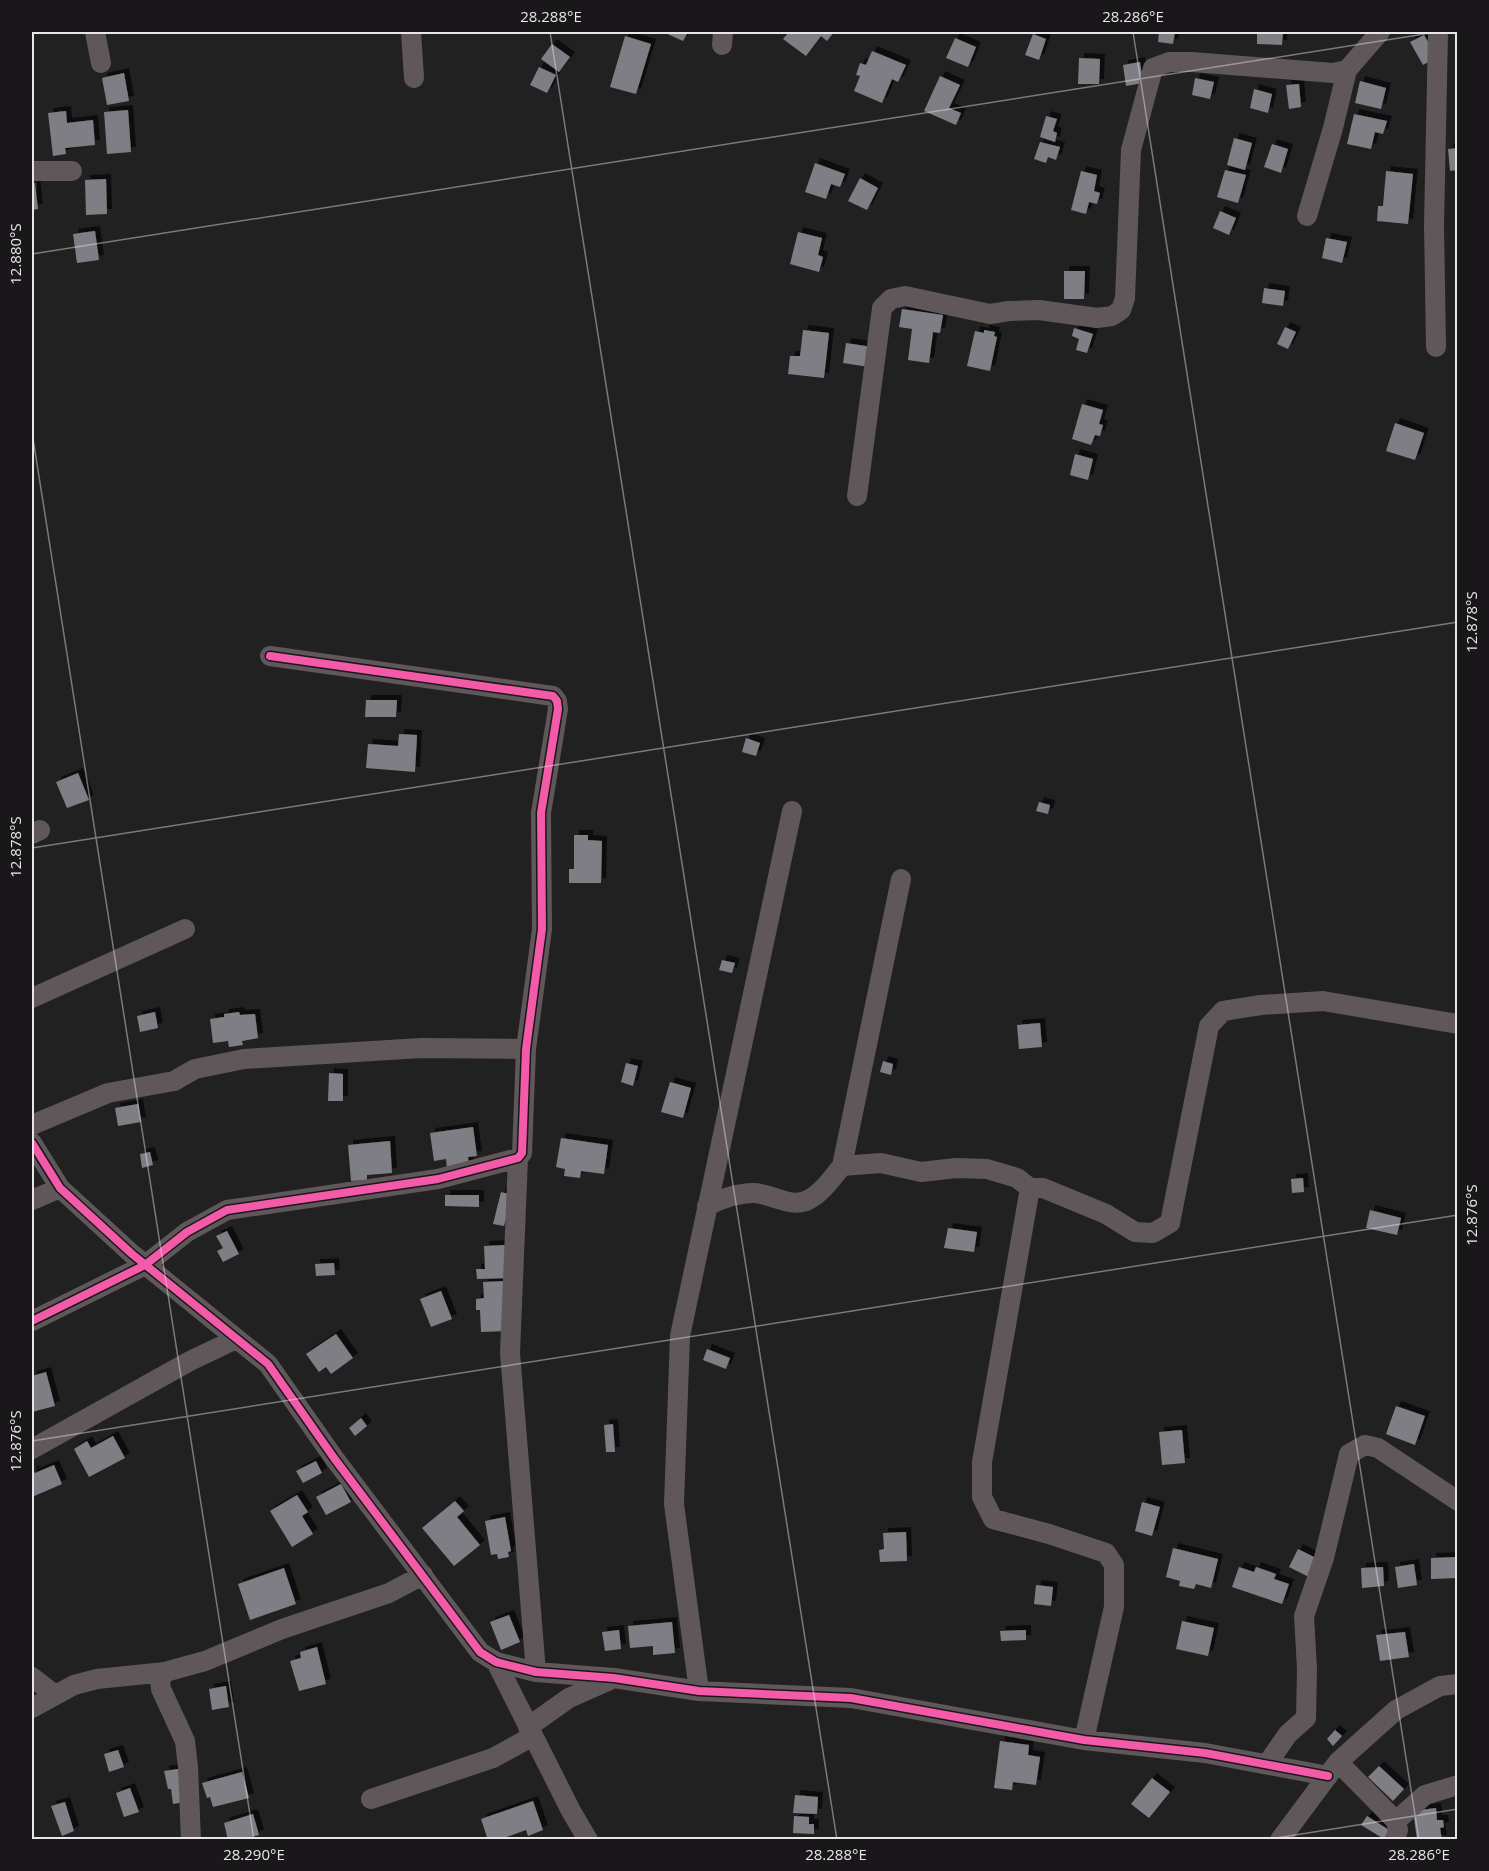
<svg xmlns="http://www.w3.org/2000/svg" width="1489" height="1871" font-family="'Open Sans',sans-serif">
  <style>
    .building { fill: #7f7e84; filter: url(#shadow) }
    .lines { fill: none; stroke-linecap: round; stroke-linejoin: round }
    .street { stroke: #60575b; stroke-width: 20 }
    .cycleway-casing { stroke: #191719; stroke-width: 11 }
    .cycleway { stroke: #f35aa7; stroke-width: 8 }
    .ticks { fill: none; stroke: #e8e7e8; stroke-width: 1.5; stroke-opacity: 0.45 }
    .neatline { fill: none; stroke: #e8e7e8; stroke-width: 2 }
    .ticks-label { font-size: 15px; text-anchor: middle; fill: #e8e7e8 }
  </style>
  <defs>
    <filter id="shadow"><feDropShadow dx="5" dy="-5" stdDeviation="0" flood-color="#0009"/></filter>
  </defs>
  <rect width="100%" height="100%" fill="#222122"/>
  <path class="building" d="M663 32H688L683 41Z
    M789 32H834L827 41 821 36 806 56 783 39Z
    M1159 32H1175L1173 44 1158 42Z
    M1257 32H1283L1282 45 1257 44Z
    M1033 34 1046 39 1039 60 1025 55Z
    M1424 35 1437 57 1423 65 1410 42Z
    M625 36 651 44 636 94 610 87Z
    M955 38 976 47 968 67 946 58Z
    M552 44 570 57 559 72 541 59Z
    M872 51 906 65 898 82 892 79 882 103 854 91 860 76 856 75 860 63 866 65Z
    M1079 58 1100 59 1099 84H1078Z
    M1140 62 1143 83 1126 86 1123 65Z
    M539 67 556 75 547 93 530 85Z
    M124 73 129 101 107 105 102 78Z
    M940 76 960 85 949 108 961 113 956 125 924 111Z
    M1195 78 1214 82 1210 99 1192 95Z
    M1360 81 1386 88 1381 109 1355 103Z
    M1299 84 1301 107 1289 109 1286 85Z
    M1254 89 1272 94 1268 113 1250 108Z
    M128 110 131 152 107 154 104 112Z
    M66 111 67 123 93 120 95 145 65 148 66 154 53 156 48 113Z
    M1354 114 1387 121 1383 134 1375 132 1371 149 1347 144Z
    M1046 116 1057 119 1053 131 1057 133 1055 142 1040 137Z
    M1234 138 1252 143 1245 170 1227 165Z
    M1040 142 1060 147 1056 160 1048 157 1046 163 1034 159Z
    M1272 144 1288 149 1281 173 1264 167Z
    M1458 148V170L1450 171 1448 149Z
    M815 163 845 174 840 187 831 184 826 199 805 192Z
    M1225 170 1246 175 1238 203 1217 197Z
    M1081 171 1097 175 1094 191 1100 193 1097 204 1089 202 1086 214 1071 210Z
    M1386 171 1413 174 1408 224 1377 221 1378 206H1383Z
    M860 178 878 188 867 210 848 201Z
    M106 179 107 214 86 215 85 180Z
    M32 183H35L38 209 32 210Z
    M1220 211 1236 218 1229 235 1213 228Z
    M95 231 99 260 77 263 73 234Z
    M798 232 822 238 818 255 823 257 819 272 790 264Z
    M1326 238 1347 242 1342 263 1322 258Z
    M1064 271H1085L1084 299H1064Z
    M1264 288 1285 291 1283 306 1262 303Z
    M902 309 943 315 940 333 933 332 929 363 908 360 912 329 899 327Z
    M1285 327 1296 332 1288 349 1277 344Z
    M1074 328 1093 334 1087 353 1076 350 1079 339 1072 336Z
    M803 330 829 333 824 378 788 374 790 356H800Z
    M984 330 995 332 994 336 997 337 990 371 967 366 975 331 984 333Z
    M846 343 872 347 869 367 843 363Z
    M1082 404 1103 410 1099 424 1103 425 1100 436 1095 435 1091 445 1072 439Z
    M1395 423 1424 433 1415 460 1386 451Z
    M1075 454 1093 459 1088 480 1070 475Z
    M366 700H397L396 717H365Z
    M399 734 417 735 415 772 366 768 368 744 398 746Z
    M746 738 760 743 756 756 742 752Z
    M78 773 89 800 67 808 56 782Z
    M1039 802 1050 805 1048 814 1036 811Z
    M574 835H588V840L602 841 601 883H569V869H574Z
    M722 960 735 963 732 973 719 970Z
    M155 1012 158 1028 140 1032 137 1016Z
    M239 1012 240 1015 255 1014 258 1038 242 1041 243 1045 229 1047 228 1041 213 1043 210 1019 224 1017V1014Z
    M1040 1023 1042 1047 1019 1049 1017 1025Z
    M883 1061 893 1064 891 1075 880 1072Z
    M626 1063 638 1066 633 1086 621 1082Z
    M329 1073 343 1074V1101H328Z
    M670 1082 691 1088 683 1118 661 1112Z
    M138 1104 141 1122 118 1126 115 1108Z
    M473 1127 477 1156 468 1157 469 1166 447 1169 446 1159 434 1161 430 1133Z
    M561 1138 608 1145 604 1174 581 1171 580 1178 564 1176 565 1169 556 1167Z
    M390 1141 392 1173 367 1175V1180L351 1181 348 1145Z
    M150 1152 153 1165 142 1168 140 1154Z
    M1303 1178 1304 1192 1292 1193 1291 1179Z
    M501 1192 512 1195 504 1226 493 1224Z
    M445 1195H479V1207L445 1206Z
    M1370 1210 1401 1218 1397 1235 1366 1228Z
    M948 1228 977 1232 974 1252 944 1248Z
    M227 1231 239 1254 223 1262 217 1251 223 1248 216 1236Z
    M507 1245 509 1278 477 1279 476 1269H485L484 1246Z
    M334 1263 335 1275 316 1276 315 1264Z
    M507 1281V1331L481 1332 480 1310H476V1299L484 1298 483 1282Z
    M441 1291 452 1319 431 1327 420 1299Z
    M336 1334 353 1358 331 1374 326 1367 319 1372 306 1354Z
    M707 1349 730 1358 726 1369 703 1360Z
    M46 1372 55 1406 32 1412V1376Z
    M1396 1406 1425 1416 1415 1445 1386 1434Z
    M361 1418 367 1426 355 1436 349 1428Z
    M613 1424 615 1452H606L604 1425Z
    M1182 1430 1185 1463 1162 1465 1159 1432Z
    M113 1436 125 1458 89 1477 74 1449 87 1441 91 1448Z
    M316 1461 322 1473 303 1483 296 1471Z
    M54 1465 62 1484 32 1497V1471L33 1470 35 1473Z
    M341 1484 351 1502 326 1515 316 1497Z
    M297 1495 308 1512 302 1516 313 1534 292 1547 270 1511Z
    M455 1501 464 1511 457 1517 480 1545 454 1566 422 1528Z
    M1142 1502 1160 1507 1152 1536 1135 1531Z
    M505 1517 511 1551 508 1552 509 1557 498 1559 497 1554 491 1555 485 1521Z
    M906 1532 907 1561 880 1562 879 1550 884 1549 883 1533Z
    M1173 1548 1218 1559 1211 1588 1196 1584 1194 1589 1179 1586 1180 1581 1166 1577Z
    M1298 1549 1322 1561 1313 1579 1289 1567Z
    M1458 1557V1578L1431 1579V1558Z
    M1414 1564 1417 1585 1398 1588 1395 1567Z
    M1239 1567 1254 1572 1256 1567 1276 1574 1274 1579 1289 1584 1282 1604 1232 1587Z
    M1383 1567 1384 1586 1362 1588 1361 1568Z
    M284 1568 296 1604 250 1620 238 1584Z
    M1036 1585 1053 1587 1051 1606 1034 1604Z
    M509 1615 520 1642 501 1650 490 1622Z
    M1182 1621 1214 1628 1208 1656 1176 1649Z
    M672 1622 675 1653 653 1655V1646L630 1648 628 1626Z
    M619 1630 621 1649 605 1651 602 1632Z
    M1026 1630V1640L1001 1641 1000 1631Z
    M1405 1632 1409 1657 1380 1661 1376 1635Z
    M317 1647 326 1684 299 1691 290 1661 301 1658 300 1652Z
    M226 1686 229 1707 212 1710 209 1689Z
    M1335 1730 1342 1736 1333 1746 1327 1739Z
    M1000 1741 1029 1745 1028 1755 1040 1757 1036 1785 1013 1782 1012 1790 994 1788Z
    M118 1750 124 1767 109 1772 104 1754Z
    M1379 1766 1404 1789 1393 1801 1368 1777Z
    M178 1769 184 1802 173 1804 171 1789H168L164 1771Z
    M242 1772 249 1798 213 1807 210 1797 207 1798 202 1783Z
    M1152 1778 1170 1792 1149 1818 1131 1804Z
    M130 1788 139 1812 124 1817 116 1793Z
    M795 1795 818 1797 817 1814 793 1813Z
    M533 1801 543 1830 528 1836 526 1830 504 1838V1840H488L481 1819Z
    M65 1802 74 1831 62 1836 51 1806Z
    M1436 1808 1437 1820H1443L1444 1827 1440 1828 1442 1840H1417L1413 1811Z
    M253 1814 259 1835 248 1838V1840H228L224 1823Z
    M794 1816 809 1817V1824H814V1834L793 1833Z
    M1367 1816 1389 1830 1384 1839 1361 1825Z"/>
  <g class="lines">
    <path class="street" d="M95 32 101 63
      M411 32 414 78
      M722 45 723 32
      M32 171H72
      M1307 216 1333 128 1347 70
      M1436 347 1434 225 1438 32
      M857 496 882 308 891 299 905 296 990 314 1009 311 1039 310 1097 318 1112 316 1121 310 1125 298 1131 150 1153 68 1169 62H1192L1333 73 1347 70 1380 32
      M32 834 40 830
      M32 998 185 929
      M32 1125 108 1093 174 1081 195 1069 244 1059 421 1048 526 1049
      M32 1143 60 1188 132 1254 268 1364 334 1458 480 1652 496 1662 536 1672 614 1678 699 1691 851 1698 1084 1740 1205 1753 1328 1776
      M518 1158 510 1353 536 1672
      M842 1166 901 879
      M32 1200 60 1188
      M707 1206C721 1199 737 1193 753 1193 771 1193 790 1209 808 1200 822 1193 832 1178 842 1166L881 1163 921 1172 956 1168 987 1169 1017 1178 1030 1188
      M32 1321 145 1265 187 1232 227 1210 438 1179 518 1158 522 1153 526 1049 542 929 541 813 558 709 557 701 553 696 270 656
      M32 1449 190 1361 236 1339
      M496 1662 571 1811 588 1840
      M165 1672 160 1680 161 1689 185 1741 188 1767 191 1840
      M32 1677 55 1695
      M699 1691 674 1504 680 1336 792 811
      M32 1708 74 1685 97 1679 165 1672 205 1661 282 1629 389 1593 423 1575
      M528 1727 569 1698 612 1679
      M1084 1740 1114 1607V1565L1106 1553 1049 1534 993 1519 982 1497V1462L1030 1188H1043L1106 1214 1135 1232 1153 1233 1170 1223 1209 1026 1223 1011 1261 1005 1323 1001 1458 1024
      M1338 1762 1396 1821 1398 1830 1395 1840
      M1267 1764 1288 1734 1306 1718 1307 1669 1304 1616 1324 1558 1349 1454 1365 1445 1378 1448 1458 1501
      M371 1799 493 1758 533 1736
      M1396 1821 1425 1795 1458 1785
      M1280 1840 1338 1762 1396 1710 1440 1686 1458 1684"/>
    <defs>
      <path id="cycleway" d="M32 1143 60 1188 132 1254 268 1364 334 1458 480 1652 496 1662 536 1672 614 1678 699 1691 851 1698 1084 1740 1205 1753 1328 1776
        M32 1321 145 1265 187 1232 227 1210 438 1179 518 1158 522 1153 526 1049 542 929 541 813 558 709 557 701 553 696 270 656"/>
    </defs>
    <use href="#cycleway" class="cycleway-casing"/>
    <use href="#cycleway" class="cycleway"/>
  </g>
  <path class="ticks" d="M550 32 837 1840M1133 32 1419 1840M32 254 1437 32M32 432 254 1840M32 848 1458 622M32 1441 1458 1215M1263 1840 1458 1809"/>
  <rect width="1489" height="1871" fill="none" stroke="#191719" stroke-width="66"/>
  <rect x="33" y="33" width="1423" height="1805" class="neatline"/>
  <g class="ticks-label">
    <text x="551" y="22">28.288°E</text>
    <text x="1133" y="22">28.286°E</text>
    <text transform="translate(16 254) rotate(-90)" y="5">12.880°S</text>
    <text transform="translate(1472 622) rotate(-90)" y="5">12.878°S</text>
    <text transform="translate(16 847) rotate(-90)" y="5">12.878°S</text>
    <text transform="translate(1472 1215) rotate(-90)" y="5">12.876°S</text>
    <text transform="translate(16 1441) rotate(-90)" y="5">12.876°S</text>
    <text x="254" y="1860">28.290°E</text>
    <text x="836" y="1860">28.288°E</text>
    <text x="1419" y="1860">28.286°E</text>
  </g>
</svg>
